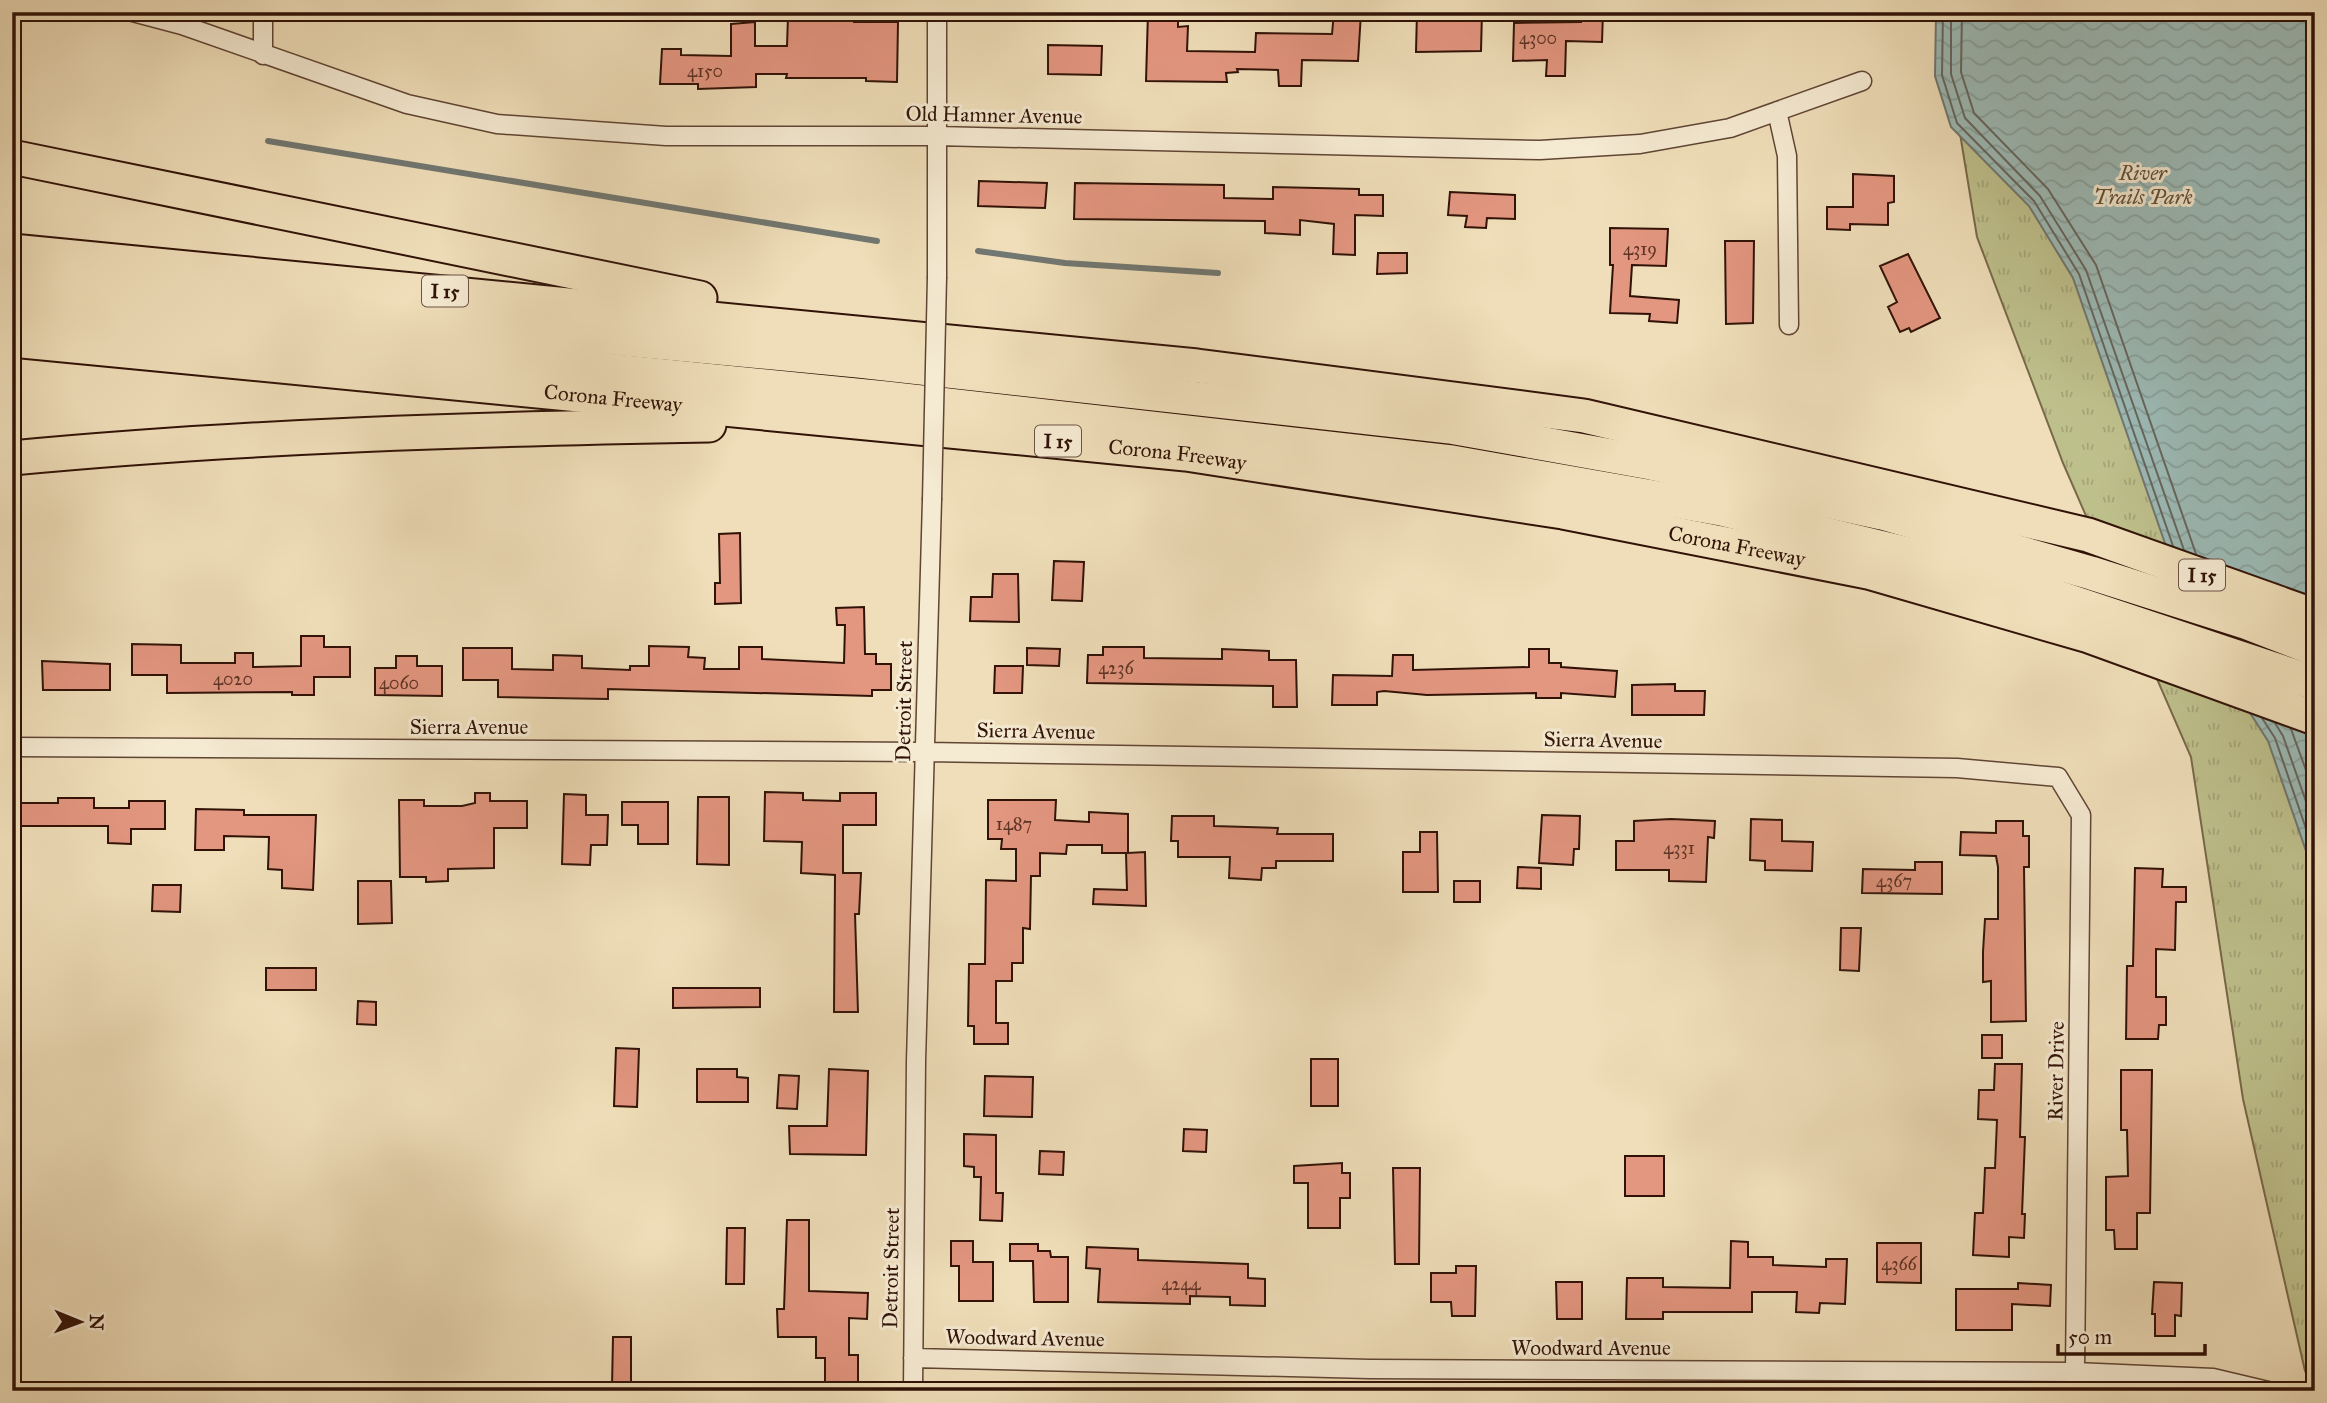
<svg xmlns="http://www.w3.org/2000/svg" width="2327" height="1403" font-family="'IM FELL Great Primer',serif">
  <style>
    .park { fill: url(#park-tufts); stroke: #78694a; stroke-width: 2 }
    .water { fill: url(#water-waves); stroke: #717771; stroke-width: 2 }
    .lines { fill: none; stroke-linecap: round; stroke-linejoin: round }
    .shore { stroke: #66665f; stroke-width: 2 }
    .stream { stroke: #717771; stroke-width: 6 }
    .building { fill: #e39680; stroke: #311207; stroke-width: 2 }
    .minor-casing { stroke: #604534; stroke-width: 21 }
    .motorway-casing { stroke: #311207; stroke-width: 37 }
    .minor { stroke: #f5ead2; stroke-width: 18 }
    .motorway { stroke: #efdeb9; stroke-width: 33 }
    .minor-bridge-casing { stroke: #604534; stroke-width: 21; stroke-linecap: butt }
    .minor-bridge { stroke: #f5ead2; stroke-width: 18 }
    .labels { text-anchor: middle; stroke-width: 6; stroke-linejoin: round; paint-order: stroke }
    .number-label { font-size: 18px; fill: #5e3325 }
    .shield { fill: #f5ead2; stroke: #6c5344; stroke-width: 2 }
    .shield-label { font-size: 19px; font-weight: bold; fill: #311207 }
    .street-label { font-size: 21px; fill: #311207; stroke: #f5ead2 }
    .park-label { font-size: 21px; font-style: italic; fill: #624f36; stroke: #f5ead2 }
  </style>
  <defs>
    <pattern id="park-tufts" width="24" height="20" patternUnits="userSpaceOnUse" patternTransform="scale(1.75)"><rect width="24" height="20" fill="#bec08c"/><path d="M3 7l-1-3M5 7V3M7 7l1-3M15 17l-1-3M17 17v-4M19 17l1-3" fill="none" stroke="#a4a477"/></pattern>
    <pattern id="water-waves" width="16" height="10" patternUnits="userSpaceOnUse" patternTransform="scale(1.75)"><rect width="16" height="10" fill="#9cbbb7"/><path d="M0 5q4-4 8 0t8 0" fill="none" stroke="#87a09c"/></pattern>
  </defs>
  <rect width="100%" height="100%" fill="#efdeb9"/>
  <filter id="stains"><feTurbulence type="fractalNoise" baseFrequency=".00286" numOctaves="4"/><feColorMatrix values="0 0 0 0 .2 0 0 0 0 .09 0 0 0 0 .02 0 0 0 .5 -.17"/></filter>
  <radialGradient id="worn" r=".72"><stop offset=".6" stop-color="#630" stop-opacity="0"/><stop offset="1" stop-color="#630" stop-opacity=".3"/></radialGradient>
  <path class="park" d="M1940 12 2315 37V1391L2305 1371 2243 1099 2191 757 2063 463 1977 237Z"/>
  <path class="water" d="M1936 12H2315V877L2268 741 2193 624 2073 278 2029 206 1951 127 1935 76Z"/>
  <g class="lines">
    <path class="shore" d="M1943 12 1942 75 1957 123 2034 201 2079 274 2173 546
      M1951 12V74L1965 118 2040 196 2086 270 2184 550
      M1962 12 1961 72 1974 113 2048 189 2096 265 2196 554
      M2262 718 2275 738 2315 855
      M2275 723 2283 736 2315 827
      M2291 729 2315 795"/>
    <path class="stream" d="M268 141 877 241
      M978 251 1065 263 1218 273"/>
  </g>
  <path class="building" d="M837 12H854V22H898L897 82 866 81V78H786L787 74H756V87L698 89V84H660L662 49H681V55L731 56V24L755 22V46H787L788 16 837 17Z
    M1148 12H1178V27L1188 26 1187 51 1255 52 1256 33 1332 34 1334 12 1361 13 1358 61 1302 60 1301 86H1279L1278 70 1237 69 1238 72 1226 73 1227 82 1146 81Z
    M1417 12H1482L1481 51 1416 52Z
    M1581 12H1603L1602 42 1566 41 1565 76H1546L1547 60 1513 61 1514 23 1581 22Z
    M1048 45 1102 46 1101 75 1048 74Z
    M1853 174 1894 176V202L1888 203V225L1850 224V230L1827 229V207H1853Z
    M979 181 1047 183 1045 208 978 206Z
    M1075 183 1224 185V198L1273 199V187L1359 189V195H1383V216L1355 215V255L1333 254 1334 224 1300 220V235L1265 233V221L1074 219Z
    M1450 192 1515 195V219L1487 218 1486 228 1465 227 1467 216 1448 215Z
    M1610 228 1668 229 1666 266 1632 265 1630 296 1679 300 1677 323 1649 321 1650 314 1610 313 1613 265H1610Z
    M1725 241H1754L1753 323 1726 324Z
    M1378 253H1407V273L1377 274Z
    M1908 254 1940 318 1911 332 1909 328 1900 332 1888 307 1897 302 1880 266Z
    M740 533 741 603 715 604V583H720L719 534Z
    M1054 561 1084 562 1082 601 1052 600Z
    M993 574H1018L1019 622 970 621 971 597H992Z
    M864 607 865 654H876V664H891V690H872V696L608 689V699L498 697V680H463V648H512V669L553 670V655L582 656V668L630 670V666H649V646L689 647 688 657 705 658 704 669H739V647H762V659L844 663 845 625H837L836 608Z
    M301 636H324V647H350V677H314V695H292V692L167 693V675H132V644L181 645V663H235V653H253V667L301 666Z
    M1103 647H1144V658L1222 659V649L1269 651V660H1296L1297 707H1273V686L1087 683 1088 655H1103Z
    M1027 648 1060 649 1059 666 1027 665Z
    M1529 649H1549V663H1561V667L1617 671 1615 697 1561 693V698H1536V693L1427 695 1384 691 1377 692V705H1332L1333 675 1392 676 1393 655H1413V670L1529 667Z
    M396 656H417V666H442V696L375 695V668H396Z
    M42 661 110 664V690H43Z
    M995 666H1023L1022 693H994Z
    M1675 684V691H1705L1704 715H1632V685Z
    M765 792 803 793V800L840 801V793H876V825H843V873H861L859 914H855L858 1012H834L835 875 801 873 802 842 764 841Z
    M475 793H490V801H527V828H494V868L448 869V881L426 882V877H400L399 800H424V806H462L475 803Z
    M564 794 586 795V815H608L607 845H591L590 865 562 864Z
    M698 797H729V865L697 864Z
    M58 798H94V808H129V801H165V829H131V844L108 843V826H12V803H58Z
    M988 800H1056L1055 820 1089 822V812L1128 814V853L1145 852 1146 906 1093 904 1094 889 1127 890 1126 853H1102V845H1067L1066 854 1040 853V876H1031L1030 929 1023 928V963H1012V981H996V1023H1008V1044H974V1026H968L969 964H985L986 880 1016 881V849H1001L1002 839H988Z
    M622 802H668V844H638V825H622Z
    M196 809 244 810V815H316L313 890 282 888V870L268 869 269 837 224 836V850H195Z
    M1542 815 1580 816 1579 849H1574L1573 865 1539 863Z
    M1172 816H1214V826L1278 828 1277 834H1333V861H1276V868H1262L1261 880 1229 878 1230 857H1178V841H1171Z
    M1671 819 1715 821 1714 838 1708 837 1706 882 1669 881V870H1616V841H1634V821Z
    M1751 819 1782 820V841L1813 842 1812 871 1765 870V861L1750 860Z
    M1996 821H2023V836H2029V867H2024L2026 1021 1991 1022V981L1983 982V952L1985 919H1998V867L1996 856 1960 855 1961 832 1996 833Z
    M1420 832H1437L1438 892H1403V852H1420Z
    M1915 862H1942V894L1862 893 1863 869 1915 870Z
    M1518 867 1541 868V889L1517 888Z
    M2135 868 2163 869 2162 887H2186V902H2176L2175 950 2156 949V997H2166V1025H2159L2158 1039H2126L2127 966H2133Z
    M358 881H391L392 923 358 924Z
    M1454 881H1480V902H1454Z
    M153 885H181L180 912 152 911Z
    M1841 928H1861L1859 971 1840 970Z
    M266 968H316V990H266Z
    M673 988H760V1007L673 1008Z
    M358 1001 376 1002V1025L357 1024Z
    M1982 1035H2002V1058H1982Z
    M616 1048 639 1049 637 1107 614 1106Z
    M1311 1059H1338V1106H1311Z
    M1995 1064H2022L2020 1137H2025L2022 1214H2025L2024 1238 2009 1237V1257L1973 1255 1975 1213H1983L1985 1168H1995L1997 1120 1978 1119 1979 1090H1994Z
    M697 1069H737V1077L748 1078V1102H697Z
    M829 1069 868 1071 866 1155 790 1154 789 1126H827Z
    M2121 1070H2152L2150 1213H2137V1249H2115L2114 1230H2106V1177L2128 1176 2127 1130H2121Z
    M779 1075 799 1076 797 1109 777 1108Z
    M985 1076 1033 1077 1032 1117 984 1116Z
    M1184 1129 1207 1130 1206 1152 1183 1151Z
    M964 1134 996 1135V1193H1003L1002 1221 980 1220 981 1177H974V1167L964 1166Z
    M1040 1151 1064 1152 1063 1175 1039 1174Z
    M1625 1156H1664V1196H1625Z
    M1342 1163V1173H1350V1198H1340V1228H1308V1183H1294V1166Z
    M1393 1168H1420L1419 1264H1395Z
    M787 1220H809V1291L868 1293 867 1319 849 1318V1355H858V1382H825V1358H816V1337H778L777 1309H784Z
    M727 1228H745L744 1284H726Z
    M951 1241H973V1262H993V1301H959V1266H951Z
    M1731 1241 1748 1242V1257H1773V1265L1826 1267V1259H1847L1845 1304 1820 1303 1819 1313 1796 1312 1797 1292H1752V1312H1663V1319H1626L1627 1278H1663V1287L1730 1288Z
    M1877 1243H1921V1283L1877 1282Z
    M1010 1244H1038V1251H1050L1051 1257H1068V1302H1034L1033 1261H1010Z
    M1087 1247 1138 1249V1260L1248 1264V1278L1265 1279V1306L1230 1305V1297L1190 1296V1304L1098 1302 1100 1269 1086 1268Z
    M1456 1266H1476L1475 1316H1452L1451 1302H1431V1273H1456Z
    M1556 1282H1582V1319H1557Z
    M2154 1282 2182 1283 2181 1316 2175 1315V1336H2155V1314H2152Z
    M2018 1283 2051 1285 2050 1306 2012 1304V1330H1956V1289H2018Z
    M613 1337H631V1387H612Z"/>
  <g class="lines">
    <defs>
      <path id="minor" d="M133 12 182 25 407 104 497 124 666 136H937L1540 150 1640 144 1730 128 1862 81
        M937 12V277
        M263 55V12
        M1777 111 1787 156 1789 325
        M12 747 926 752 1957 768 2058 777 2081 815 2075 1372
        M913 1358 1370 1369 2075 1372 2213 1378 2268 1391
        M913 1391 916 1061 932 500"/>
      <g id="motorway">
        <path d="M12 157 700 298"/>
        <path d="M12 251 1197 366 1584 416 2088 535 2315 616"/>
        <path d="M12 282 858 361 1450 427 1651 463 1882 513 2091 573 2248 623 2315 649"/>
        <path d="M12 311 886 398 1452 462 1721 509 1979 571 2315 683"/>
        <path id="s1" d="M12 340 1186 454 1563 512 1868 572 2089 636 2315 718"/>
        <path d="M12 458C244 436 476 429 709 425"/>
      </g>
    </defs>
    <use href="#minor" class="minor-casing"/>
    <use href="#motorway" class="motorway-casing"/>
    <use href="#minor" class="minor"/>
    <use href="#motorway" class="motorway"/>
    <defs>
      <path id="minor-bridge" d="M932 500 937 277"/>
    </defs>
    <use href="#minor-bridge" class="minor-bridge-casing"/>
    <use href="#minor-bridge" class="minor-bridge"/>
  </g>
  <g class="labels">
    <g class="number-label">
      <text x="1538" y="44">4300</text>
      <text x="705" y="77">4150</text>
      <text x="1640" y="255">4319</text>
      <text x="1116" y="674">4236</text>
      <text x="233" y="685">4020</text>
      <text x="399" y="689">4060</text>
      <text x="1014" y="830">1487</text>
      <text x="1679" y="854">4331</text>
      <text x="1894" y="887">4367</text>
      <text x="1899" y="1270">4366</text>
      <text x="1181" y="1290">4244</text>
    </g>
    <g class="shield">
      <rect x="422" y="275.5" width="46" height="31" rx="5"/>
      <rect x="1035" y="425.5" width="46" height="31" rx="5"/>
      <rect x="2179" y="559.5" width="46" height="31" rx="5"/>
    </g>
    <g class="shield-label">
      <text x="445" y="298">I 15</text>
      <text x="1058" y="448">I 15</text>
      <text x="2202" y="582">I 15</text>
    </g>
    <g class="street-label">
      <text transform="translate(994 115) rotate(1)" y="7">Old Hamner Avenue</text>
      <text dy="7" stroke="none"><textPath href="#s1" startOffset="604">Corona Freeway</textPath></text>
      <text dy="7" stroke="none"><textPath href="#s1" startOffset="1171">Corona Freeway</textPath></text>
      <text dy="7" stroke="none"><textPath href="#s1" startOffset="1738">Corona Freeway</textPath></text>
      <text transform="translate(904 701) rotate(-89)" y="7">Detroit Street</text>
      <text x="469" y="734">Sierra Avenue</text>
      <text transform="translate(1036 731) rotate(1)" y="7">Sierra Avenue</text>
      <text transform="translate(1603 740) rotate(1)" y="7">Sierra Avenue</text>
      <text transform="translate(2056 1071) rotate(-89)" y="7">River Drive</text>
      <text transform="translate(891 1268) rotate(-89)" y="7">Detroit Street</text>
      <text transform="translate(1025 1338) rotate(1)" y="7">Woodward Avenue</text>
      <text x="1591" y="1355">Woodward Avenue</text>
    </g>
    <g class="park-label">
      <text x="2143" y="180">River<tspan x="2143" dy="24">Trails Park</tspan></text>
    </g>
  </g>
  <rect width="2327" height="1403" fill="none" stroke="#efdeb9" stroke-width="42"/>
  <rect x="14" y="14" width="2299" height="1375" fill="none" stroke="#311207" stroke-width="3.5"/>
  <rect x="21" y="21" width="2285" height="1361" fill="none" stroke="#311207" stroke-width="2"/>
  <g transform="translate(80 1322) rotate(91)" stroke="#f5ead2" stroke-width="5" paint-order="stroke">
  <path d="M0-5L12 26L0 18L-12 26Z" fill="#311207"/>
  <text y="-10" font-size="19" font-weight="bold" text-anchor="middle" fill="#311207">N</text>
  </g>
  <path d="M2058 1344v10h147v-10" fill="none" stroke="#311207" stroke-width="3.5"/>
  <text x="2068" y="1344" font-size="21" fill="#311207" stroke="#f5ead2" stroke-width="5" paint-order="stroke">50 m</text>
  <rect width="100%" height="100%" filter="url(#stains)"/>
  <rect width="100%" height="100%" fill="url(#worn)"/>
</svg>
